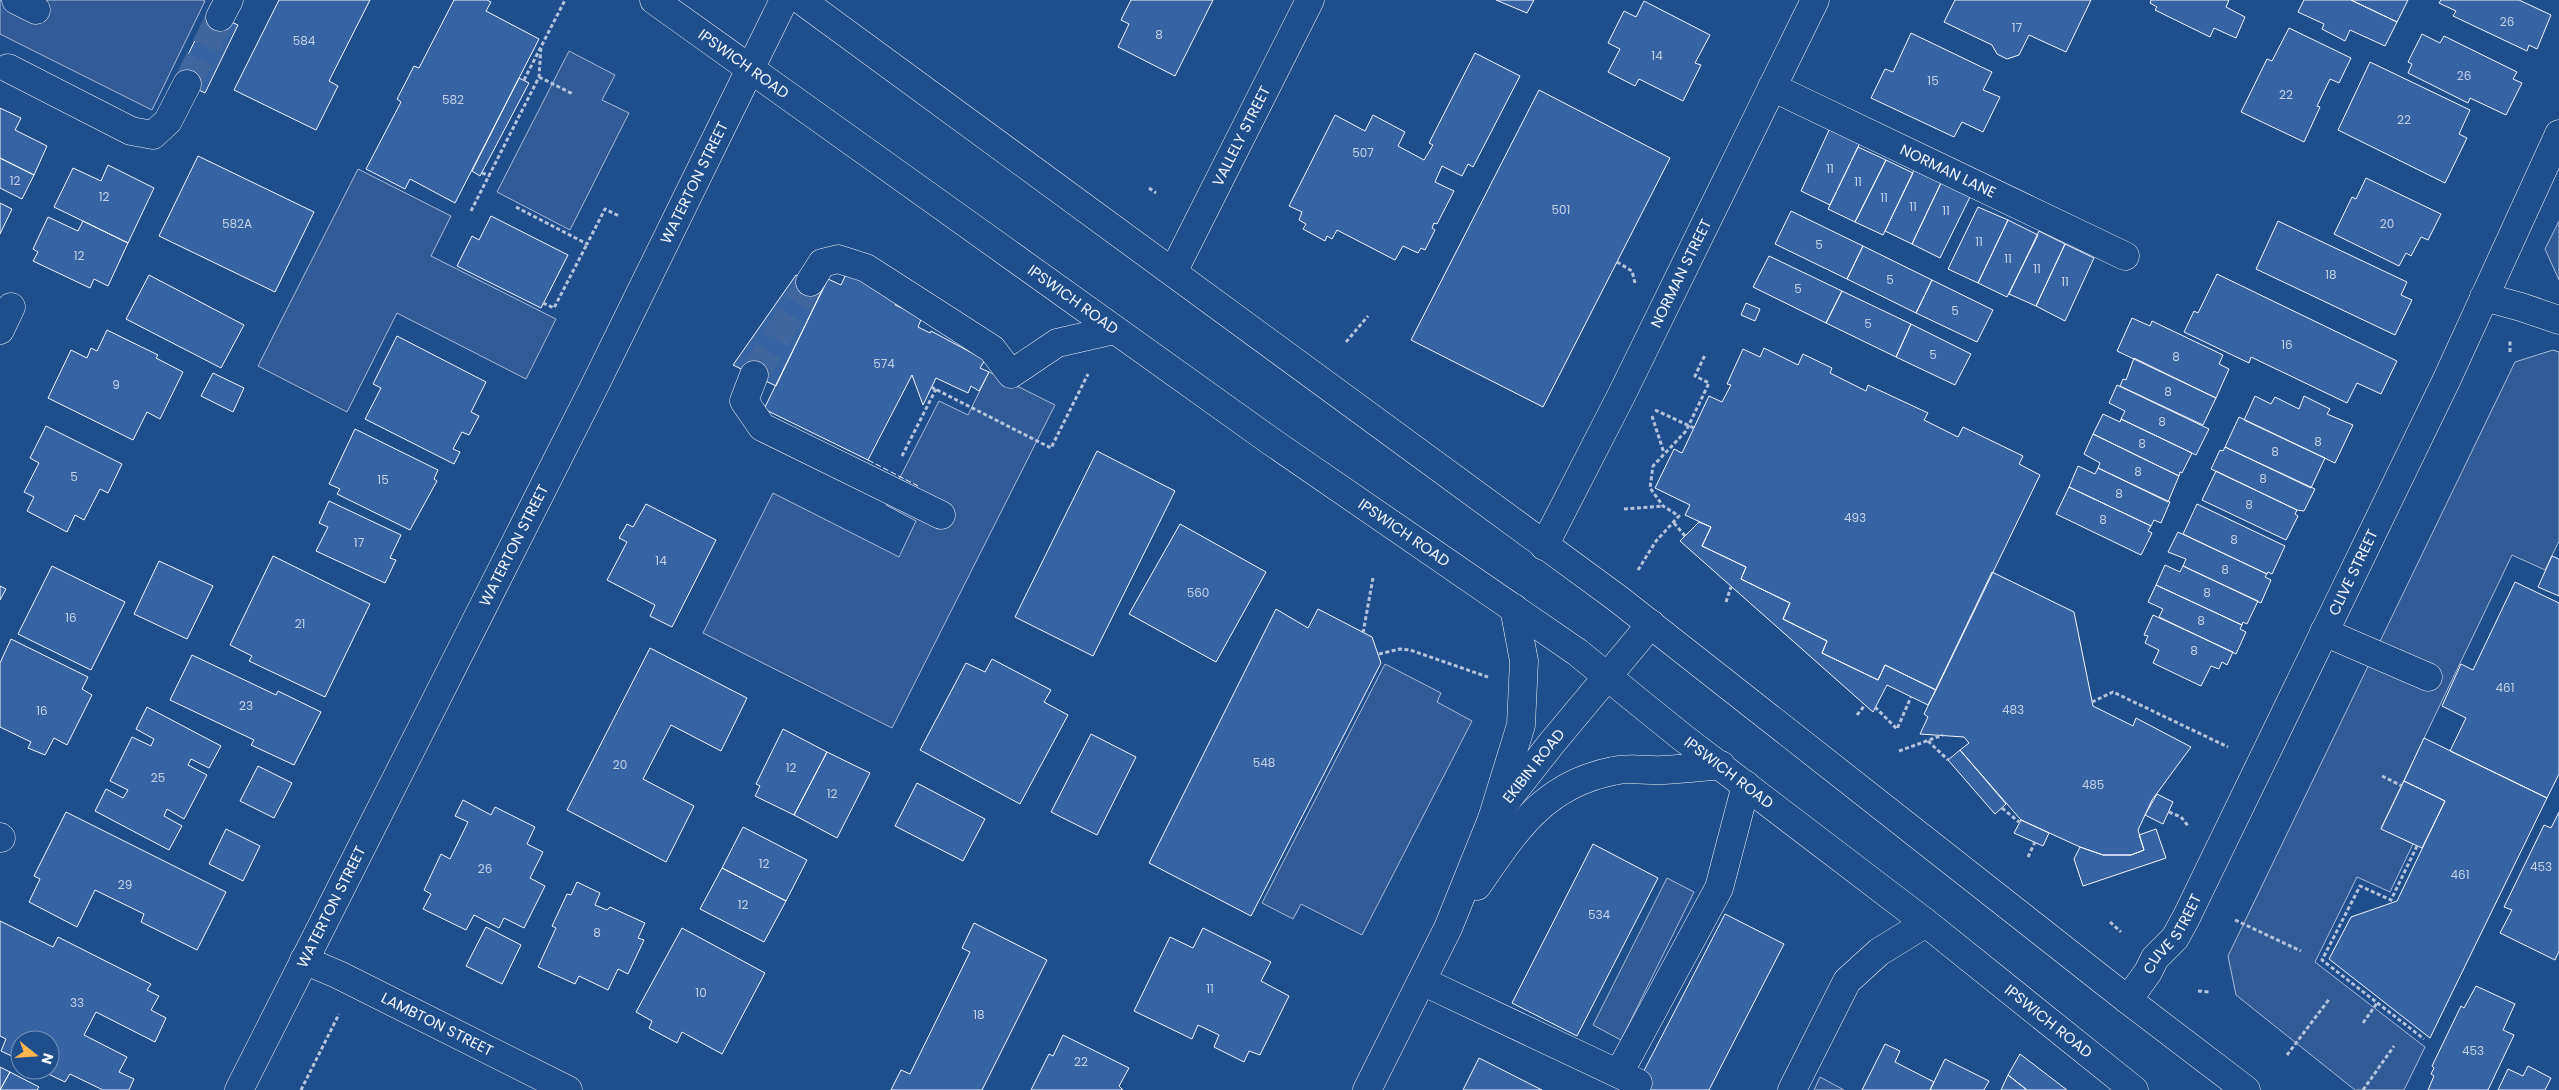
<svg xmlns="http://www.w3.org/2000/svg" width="2559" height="1090" font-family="Poppins,sans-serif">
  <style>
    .built { fill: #305b95; stroke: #a8bbd7 }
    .building { fill: #3563a3; stroke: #f2f6ff }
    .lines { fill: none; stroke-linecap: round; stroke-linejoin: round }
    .minor-tunnel { stroke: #3f679d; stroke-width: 28; stroke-dasharray: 28 14; stroke-linecap: butt }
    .minor-casing { stroke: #f2f6ff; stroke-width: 29 }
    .major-casing { stroke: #f2f6ff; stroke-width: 29 }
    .highway-casing { stroke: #f2f6ff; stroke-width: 29 }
    .path { stroke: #b3c4dc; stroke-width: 3; stroke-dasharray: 4 2.5; stroke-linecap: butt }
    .minor { stroke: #1f4e8c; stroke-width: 28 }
    .major { stroke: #1f4e8c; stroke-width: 28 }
    .highway { stroke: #1f4e8c; stroke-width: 28 }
    .fence { stroke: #f2f6ff; stroke-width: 1; stroke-dasharray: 6 2.5; stroke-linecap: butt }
    .labels { text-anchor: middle; stroke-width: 4; stroke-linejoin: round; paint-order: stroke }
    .number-label { font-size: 12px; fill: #c3d1e8 }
    .street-label { font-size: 15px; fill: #f2f6ff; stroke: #1f4e8c }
  </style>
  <rect width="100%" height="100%" fill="#1f4e8c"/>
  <path class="built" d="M0 0H203L205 1 152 110 0 34Z
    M569 51 615 75 602 100 629 113 570 230 497 192Z
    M358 169 451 216 431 256 556 319 526 379 397 313 347 412 258 366Z
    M2559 221V280L2545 249Z
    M2553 350 2559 352V541L2545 570 2512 555 2381 828 2413 844 2390 892 2357 877 2315 962 2425 1047 2404 1090H2355L2236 995 2228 956 2515 362Z
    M989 372 1055 405 892 728 703 633 773 493 899 557 916 521 886 505 939 401 968 415Z
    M1385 664 1441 693 1437 702 1472 721 1362 935 1301 904 1293 919 1262 903Z
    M1667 878 1694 892 1621 1040 1593 1025Z
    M1820 1077 1844 1090H1814Z"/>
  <path class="building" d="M279 0H370L329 81 338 86 316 130 234 90Z
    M454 0H487L491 2 486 11 539 39 455 203 410 179 405 189 366 169 401 102 397 99 414 66 419 68Z
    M1131 0H1213L1175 76 1118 47 1129 24 1121 20Z
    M1496 0H1534L1527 13Z
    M1955 0H2091L2066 52 2029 35 2019 55 2007 59 1997 54 1992 45 1944 22Z
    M2151 0H2229L2226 7 2245 17 2236 38 2214 28 2210 37 2155 10 2157 7 2150 3Z
    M2304 0H2351L2397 22 2385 46 2350 30 2345 41 2322 29 2324 24 2298 12Z
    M2351 0H2408L2397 22Z
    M2441 0H2519L2551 15 2537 49 2529 45 2527 51 2453 16 2456 11 2439 3Z
    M1644 1 1710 35 1695 63 1701 65 1683 101 1639 79 1635 86 1608 72 1620 49 1608 43 1624 11 1636 17Z
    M209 12 238 25 205 93 176 79Z
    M2289 28 2351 58 2339 83 2330 79 2317 106 2320 107 2304 142 2241 112 2267 59 2272 61Z
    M1911 33 1992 72 1983 90 2000 97 1983 132 1962 122 1954 137 1871 98 1885 69 1893 72Z
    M2422 34 2440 43 2444 36 2517 72 2513 79 2522 83 2506 115 2470 98 2468 103 2408 73 2412 64 2408 62Z
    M1475 53 1520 76 1473 167 1468 164 1462 176 1442 166 1435 182 1454 191 1437 224 1434 223 1432 228 1435 230 1425 250 1421 248 1418 253 1403 246 1395 260 1337 230 1332 239 1327 236 1325 241 1303 229 1306 224 1299 220 1302 212 1289 206 1335 115 1365 131 1373 115 1405 132 1398 146 1424 160 1433 145 1429 143Z
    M2370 62 2470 110 2459 134 2467 138 2445 183 2338 130Z
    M519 78 529 83 480 176 472 171Z
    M1539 90 1670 158 1543 407 1411 340Z
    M0 108 21 118 15 130 47 146 34 175 0 158Z
    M1830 128 1860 143 1830 205 1801 191Z
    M1858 147 1886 160 1855 222 1828 209Z
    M198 156 314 212 275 292 159 236Z
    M0 158 34 175 22 199 0 188Z
    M1886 160 1913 173 1883 235 1855 222Z
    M108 165 154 188 128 243 54 207 73 168 101 181Z
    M1914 170 1941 183 1912 244 1885 231Z
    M2366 178 2441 214 2428 240 2421 237 2411 256 2406 253 2399 266 2334 234 2352 197 2356 199Z
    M1941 183 1970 197 1940 258 1912 244Z
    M0 203 12 209 0 234Z
    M1978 207 2008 220 1978 283 1948 269Z
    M1791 211 1863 246 1847 279 1775 244Z
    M491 216 568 255 541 308 457 266 472 236 479 240Z
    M48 217 78 231 83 221 128 243 108 286 94 279 90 288 33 261 38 252 33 249Z
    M2008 220 2038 235 2007 297 1978 283Z
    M2278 221 2407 282 2401 295 2412 300 2395 335 2256 269Z
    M2039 231 2065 244 2036 306 2009 294Z
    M2065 244 2094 258 2065 321 2036 306Z
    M1863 246 1932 280 1916 313 1847 279Z
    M1769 256 1842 291 1826 323 1753 287Z
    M847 272 899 297 895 305 922 317 918 327 930 333 931 331 985 360 980 368 989 372 979 391 971 386 968 393 936 378 923 405 912 375 868 460 764 409 828 279 841 285Z
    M2217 274 2397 361 2381 394 2357 383 2347 403 2251 357 2249 363 2184 332 2194 311 2198 313Z
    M149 275 244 325 221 368 126 319Z
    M796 275 823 288 776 386 733 365Z
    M1932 280 1993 310 1977 342 1916 313Z
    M1842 291 1911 324 1896 357 1826 323Z
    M1746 303 1760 309 1755 321 1741 315Z
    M2132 318 2150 326 2152 321 2223 355 2219 364 2229 369 2216 398 2117 351Z
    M1911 324 1971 354 1955 385 1896 357Z
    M107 330 158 355 156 358 183 372 160 419 147 412 133 440 48 398 71 350 87 358 91 348 97 351Z
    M397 336 486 382 471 412 479 416 469 435 462 432 453 449 460 452 454 464 365 419 381 388 373 384Z
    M1764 348 1798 365 1803 354 1832 368 1830 373 1866 391 1868 385 1928 413 1924 420 1958 437 1963 427 2023 456 2019 464 2040 475 1936 690 1885 665 1878 680 1822 653 1827 641 1783 619 1790 603 1741 579 1746 567 1702 546 1711 527 1685 515 1690 505 1655 488 1674 449 1682 453 1709 396 1722 402 1731 385 1727 384 1743 349 1760 357Z
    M2134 358 2216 398 2203 425 2120 386 2123 379 2126 380Z
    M213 373 244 388 233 412 201 396Z
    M2117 385 2209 429 2196 455 2121 419 2125 411 2109 403Z
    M2255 396 2271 404 2275 397 2299 409 2304 396 2330 409 2327 414 2353 425 2335 463 2244 420Z
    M2103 414 2120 422 2121 419 2192 453 2182 473 2180 472 2179 476 2093 434Z
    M2239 417 2325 458 2311 488 2225 447Z
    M46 426 122 464 108 493 100 489 84 520 75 515 67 532 27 511 34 497 24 492 39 463 30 458Z
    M355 429 438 470 434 479 437 481 410 530 337 494 340 489 329 484Z
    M2093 434 2179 476 2168 502 2098 468 2100 463 2084 454Z
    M2225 447 2315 489 2304 511 2297 510 2211 469 2220 450 2223 451Z
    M1097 451 1175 491 1093 656 1015 617Z
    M2078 466 2095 474 2098 468 2170 502 2161 523 2154 520 2151 526 2069 487Z
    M2216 471 2297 510 2295 514 2298 516 2286 540 2202 500Z
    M2069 487 2151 526 2148 531 2152 533 2141 555 2056 514Z
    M329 501 401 535 390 558 396 560 385 583 316 551 328 527 319 523Z
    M646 504 716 540 672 627 650 616 655 605 607 580 627 542 619 538 627 524 633 527Z
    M2197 504 2285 546 2272 574 2268 572 2267 574 2183 534Z
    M1699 522 1711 527 1702 546 1746 567 1741 579 1790 603 1783 619 1827 641 1822 653 1878 680 1885 665 1936 690 1928 705 1887 685 1873 712 1680 541Z
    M1180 524 1266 572 1216 662 1129 614Z
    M2178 532 2267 574 2265 577 2271 580 2261 603 2183 566 2186 559 2168 552Z
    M273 556 370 604 325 697 249 661 252 656 230 645Z
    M2552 556 2559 559V596L2538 587Z
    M159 561 213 586 187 639 134 614Z
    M2165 565 2180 572 2183 566 2258 601 2247 624 2243 622 2242 625 2156 585Z
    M52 566 125 602 91 670 18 634Z
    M1992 572 2074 612 2093 706 2133 726 2136 718 2191 747 2152 800 2138 830 2144 850 2131 855H2103L2080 847 2021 820 1960 750 1969 743 1964 737 1920 734 1928 717 1924 714Z
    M2515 582 2559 603V774L2547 798 2450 751 2466 718 2442 706 2461 664 2473 670Z
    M2156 585 2242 625 2240 629 2246 632 2236 654 2159 617 2163 609 2148 602Z
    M0 586 6 589 0 600Z
    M1276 609 1308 628 1318 609 1372 637 1381 663 1251 916 1149 863Z
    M2153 615 2233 652 2227 665 2222 662 2219 669 2211 666 2201 686 2153 663 2159 650 2145 643 2148 636 2144 635Z
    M11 639 88 677 82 689 92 695 67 745 54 738 45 755 28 748 31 742 0 727V663Z
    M650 648 747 698 721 751 671 725 643 779 694 806 666 862 567 810Z
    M192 655 276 695 278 691 321 712 294 765 251 745 254 740 170 700Z
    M992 659 1051 690 1044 702 1068 715 1020 804 920 750 966 663 985 672Z
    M147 707 221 746 209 768 191 759 188 765 207 775 184 819 167 809 164 816 182 826 169 850 95 811 106 789 123 798 128 790 110 781 132 737 151 746 154 739 136 729Z
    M783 729 827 752 794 815 755 796 760 786 756 784Z
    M1091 734 1136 757 1097 835 1051 812Z
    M2424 738 2547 798 2430 1038 2329 959 2351 917 2397 901 2445 801 2404 781Z
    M1960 750 2006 804 1995 814 1948 760Z
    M827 752 870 773 837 838 794 815Z
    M258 766 292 783 274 818 240 801Z
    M2404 781 2445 801 2422 848 2381 829Z
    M917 783 985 819 963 861 895 826Z
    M2157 794 2173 802 2163 824 2145 815Z
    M463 800 491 815 495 807 535 827 527 844 543 852 530 878 545 886 524 928 504 918 499 928 474 915 466 930 423 909 431 894 424 890 441 854 450 859 468 822 455 816Z
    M66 812 226 892 197 950 141 922 144 914 95 890 77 927 29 902 40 879 34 876Z
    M2559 812V951L2555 960 2500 933 2512 910 2504 907 2544 825 2551 828Z
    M2021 820 2049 833 2043 846 2014 833Z
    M743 827 807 860 786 901 722 868Z
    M226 829 260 846 243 881 209 864Z
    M2156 829 2166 858 2083 886 2074 859 2080 847 2103 855H2131L2144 850 2139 835Z
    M1593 844 1658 878 1577 1036 1512 1003Z
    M722 868 786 901 764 942 700 909Z
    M577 882 600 893 595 905 607 910 610 907 645 923 638 938 644 940 628 974 618 969 608 990 579 976 575 984 538 967 556 928 552 926 567 894 571 895Z
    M1725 914 1784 944 1709 1090H1634Z
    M0 921 53 947 58 937 151 984 147 990 159 996 151 1010 166 1018 155 1042 96 1012 84 1035 127 1057 119 1072 134 1079 129 1090H103L70 1074 65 1082 40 1070H50V1040H20V1060L1 1051 6 1039 0 1036Z
    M974 923 1047 960 982 1090H891L901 1070 910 1074 970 952 962 948Z
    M486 927 521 945 502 984 466 966Z
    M682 928 765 973 722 1054 682 1032 677 1043 649 1028 652 1021 636 1012Z
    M1203 928 1271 962 1261 981 1289 996 1260 1055 1249 1051 1244 1062 1214 1047 1219 1035 1198 1025 1192 1039 1134 1011 1170 937 1193 948Z
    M2476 986 2515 1004 2503 1030 2514 1035 2488 1090H2428L2434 1076 2431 1074 2434 1068 2432 1066 2461 1006 2464 1008Z
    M1063 1035 1129 1068 1119 1086 1123 1090H1031L1049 1054 1053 1056Z
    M1885 1044 1900 1051 1895 1062 1934 1082 1930 1090H1862Z
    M2020 1054 2067 1090H2027L2008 1075Z
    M1479 1058 1542 1090H1463Z
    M1945 1059 1989 1081 1984 1090H1930Z
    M2528 1066 2551 1078 2545 1090H2498L2508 1069 2523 1076Z
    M0 1067 10 1072 0 1090Z
    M10 1072 39 1087 37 1090H0Z
    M2008 1075 2027 1090H2001Z"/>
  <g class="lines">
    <path class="minor-tunnel" d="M187 84 220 17
      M754 375 810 282"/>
    <defs>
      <g id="minor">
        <path d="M16 0 36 10"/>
        <path d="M220 17 229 0"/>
        <path d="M8 68 131 131 153 135 168 121 187 84"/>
        <path id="s1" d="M1772 87 2125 256"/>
        <path id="s2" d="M1173 272 1310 0"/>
        <path d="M810 282 822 263 838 259 866 268 992 349 1011 374 1057 343 1114 330"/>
        <path d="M2484 297 2521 307 2559 320"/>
        <path d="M0 330 11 307"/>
        <path d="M754 375 744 401 762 427 941 515"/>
        <path id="s3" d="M1544 546 1621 396 1815 0"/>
        <path d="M2324 632 2428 677"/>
        <path d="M0 837 1 838"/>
        <path d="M1477 886C1515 831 1543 785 1613 771 1630 767 1647 771 1663 770 1682 769 1702 767 1721 765"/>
        <path id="s4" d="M304 960 339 975 568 1090"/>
        <path d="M1422 981 1638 1083"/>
        <path id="s5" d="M2128 1000 2148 972 2155 958 2175 938 2186 918 2447 379 2559 134"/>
        <path d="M1619 1073 1719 888 1746 785"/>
        <path id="s6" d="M1367 1090 1448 928 1492 819 1551 744 1651 624"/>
        <path d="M1792 1090 1847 981 1879 952 1926 923"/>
      </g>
      <g id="major">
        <path id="s7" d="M239 1090 596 383 784 0"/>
      </g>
      <g id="highway">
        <path id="s8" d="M654 0 1272 442 1577 652 1682 737 1926 923 2134 1090"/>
        <path d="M801 0 1617 598 2128 1000 2246 1090"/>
        <path d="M1492 819 1521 725 1524 661 1514 608"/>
      </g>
    </defs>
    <use href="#minor" class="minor-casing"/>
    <use href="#major" class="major-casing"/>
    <use href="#highway" class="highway-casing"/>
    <path class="path" d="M539 77 573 94
      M524 80 565 0
      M482 173 490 176
      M1149 188 1156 193
      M516 207 587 244 605 209 619 216
      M471 211 539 77 541 46
      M1617 262 1632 271 1635 283
      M543 303 554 308 587 244
      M1346 342 1368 316
      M2510 352V340
      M931 387 1051 448 1088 374
      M1655 410 1694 428
      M1652 416 1664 453
      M902 456 936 389
      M1624 509 1663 506
      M1674 523 1685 536
      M1638 570 1656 541 1679 516 1663 506 1650 488 1653 466 1686 431 1709 383 1695 376 1705 355
      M1726 602 1731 587
      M1363 633 1373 578
      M1379 654 1400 649 1410 650 1488 677
      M2092 702 2113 692 2228 747
      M1875 707 1897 729 1911 697
      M1857 715 1865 705
      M1928 741 1948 760
      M1899 751 1943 735
      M2382 776 2402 786
      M2002 808 2019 822
      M2169 812 2181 817 2189 827
      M2417 846 2391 900 2360 886 2322 960 2424 1039
      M2028 857 2035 842
      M2235 920 2301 951
      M2110 922 2121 932
      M2198 991 2209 992
      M2363 1023 2377 1003
      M2287 1055 2330 998
      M301 1090 339 1014
      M2363 1090 2394 1046"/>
    <use href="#minor" class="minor"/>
    <use href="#major" class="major"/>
    <use href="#highway" class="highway"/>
    <path class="fence" d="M868 460 918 486"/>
  </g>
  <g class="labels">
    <g class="number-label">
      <text x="2507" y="26">26</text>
      <text x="2017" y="32">17</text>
      <text x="1159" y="39">8</text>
      <text x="304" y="45">584</text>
      <text x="1657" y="60">14</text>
      <text x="2464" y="80">26</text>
      <text x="1933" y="85">15</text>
      <text x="2286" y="99">22</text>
      <text x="453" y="104">582</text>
      <text x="2404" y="124">22</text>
      <text x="1363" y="157">507</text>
      <text x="1830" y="173">11</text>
      <text x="15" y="185">12</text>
      <text x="1858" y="186">11</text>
      <text x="104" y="201">12</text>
      <text x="1884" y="202">11</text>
      <text x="1913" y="211">11</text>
      <text x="1561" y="214">501</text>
      <text x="1946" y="215">11</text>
      <text x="237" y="228">582A</text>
      <text x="2387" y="228">20</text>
      <text x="1979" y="246">11</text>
      <text x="1819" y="249">5</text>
      <text x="79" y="260">12</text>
      <text x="2008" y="263">11</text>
      <text x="2037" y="273">11</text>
      <text x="2331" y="279">18</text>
      <text x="1890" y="284">5</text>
      <text x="2065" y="286">11</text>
      <text x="1798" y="293">5</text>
      <text x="1955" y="315">5</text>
      <text x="1868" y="328">5</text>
      <text x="2287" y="349">16</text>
      <text x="1933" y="359">5</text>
      <text x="2176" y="361">8</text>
      <text x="884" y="368">574</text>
      <text x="116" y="389">9</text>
      <text x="2168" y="396">8</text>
      <text x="2162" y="426">8</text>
      <text x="2318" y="446">8</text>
      <text x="2142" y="448">8</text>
      <text x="2275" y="456">8</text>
      <text x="2138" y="476">8</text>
      <text x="74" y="481">5</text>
      <text x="2263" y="483">8</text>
      <text x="383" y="484">15</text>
      <text x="2119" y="498">8</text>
      <text x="2249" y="509">8</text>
      <text x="1855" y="522">493</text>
      <text x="2103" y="524">8</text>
      <text x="2234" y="544">8</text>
      <text x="359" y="547">17</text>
      <text x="661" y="565">14</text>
      <text x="2225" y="574">8</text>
      <text x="1198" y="597">560</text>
      <text x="2207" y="597">8</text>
      <text x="71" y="622">16</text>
      <text x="2201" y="625">8</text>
      <text x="300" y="628">21</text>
      <text x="2194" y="655">8</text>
      <text x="2505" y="692">461</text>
      <text x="246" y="710">23</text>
      <text x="2013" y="714">483</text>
      <text x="42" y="715">16</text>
      <text x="1264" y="767">548</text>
      <text x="620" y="769">20</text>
      <text x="791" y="772">12</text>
      <text x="158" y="782">25</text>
      <text x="2093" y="789">485</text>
      <text x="832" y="798">12</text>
      <text x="764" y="868">12</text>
      <text x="2541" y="871">453</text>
      <text x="485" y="873">26</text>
      <text x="2460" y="879">461</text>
      <text x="125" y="889">29</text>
      <text x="743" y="909">12</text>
      <text x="1599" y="919">534</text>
      <text x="597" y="937">8</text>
      <text x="1210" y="993">11</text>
      <text x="701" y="997">10</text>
      <text x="77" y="1007">33</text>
      <text x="979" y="1019">18</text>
      <text x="2473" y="1055">453</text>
      <text x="1081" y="1066">22</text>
    </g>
    <g class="street-label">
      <text dy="5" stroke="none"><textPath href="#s8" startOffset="110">IPSWICH ROAD</textPath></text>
      <text dy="5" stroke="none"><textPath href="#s2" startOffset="152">VALLELY STREET</textPath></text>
      <text dy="5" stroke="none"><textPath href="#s1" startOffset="195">NORMAN LANE</textPath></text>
      <text dy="5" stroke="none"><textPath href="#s7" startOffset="1015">WATERTON STREET</textPath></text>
      <text dy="5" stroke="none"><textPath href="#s3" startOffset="305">NORMAN STREET</textPath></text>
      <text dy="5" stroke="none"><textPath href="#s8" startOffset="515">IPSWICH ROAD</textPath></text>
      <text dy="5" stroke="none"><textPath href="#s8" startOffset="920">IPSWICH ROAD</textPath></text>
      <text dy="5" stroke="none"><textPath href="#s7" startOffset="610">WATERTON STREET</textPath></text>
      <text dy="5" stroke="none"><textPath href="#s5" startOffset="485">CLIVE STREET</textPath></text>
      <text dy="5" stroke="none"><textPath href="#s6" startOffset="366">EKIBIN ROAD</textPath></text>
      <text dy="5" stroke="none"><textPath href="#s8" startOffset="1324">IPSWICH ROAD</textPath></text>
      <text dy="5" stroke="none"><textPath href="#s7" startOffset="205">WATERTON STREET</textPath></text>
      <text dy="5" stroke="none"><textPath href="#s5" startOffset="80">CLIVE STREET</textPath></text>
      <text dy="5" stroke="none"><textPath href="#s8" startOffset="1729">IPSWICH ROAD</textPath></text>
      <text dy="5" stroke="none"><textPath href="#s4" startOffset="148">LAMBTON STREET</textPath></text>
    </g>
  </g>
  <g transform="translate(35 1055) rotate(107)"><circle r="24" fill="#1f4e8c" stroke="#7391ba"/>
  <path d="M0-4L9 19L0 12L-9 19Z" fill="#ffb74d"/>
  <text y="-8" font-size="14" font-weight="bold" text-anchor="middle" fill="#f2f6ff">N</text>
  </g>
</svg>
